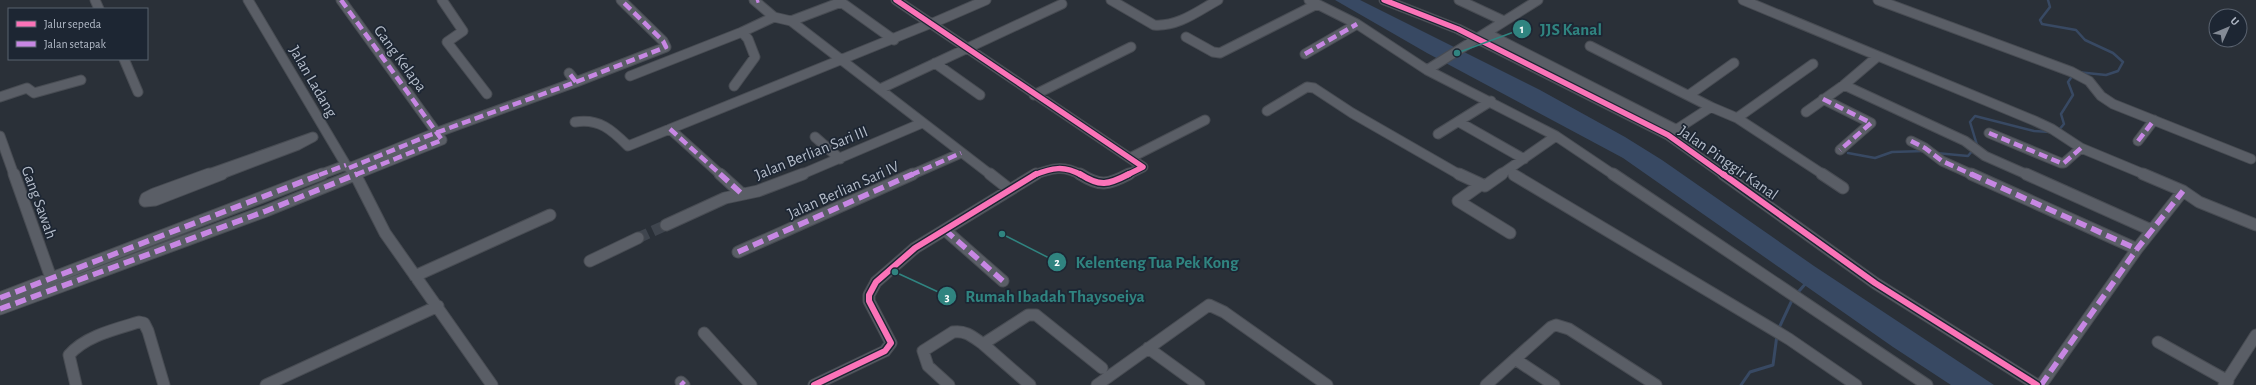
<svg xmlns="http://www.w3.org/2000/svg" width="2256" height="385" font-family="'Alegreya Sans',sans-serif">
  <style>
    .water { fill: #384963 }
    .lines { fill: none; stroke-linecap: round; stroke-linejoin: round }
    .stream-far1 { stroke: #384963; stroke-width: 2.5 }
    .stream { stroke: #384963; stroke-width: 3 }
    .street-tunnel { stroke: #3f454e; stroke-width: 11; stroke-dasharray: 11 5.5; stroke-linecap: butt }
    .street-far1-casing { stroke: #484c53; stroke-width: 11 }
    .street-casing { stroke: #484c53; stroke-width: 13 }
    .street-far1 { stroke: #5a5e66; stroke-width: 9 }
    .street { stroke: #5a5e66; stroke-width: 11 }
    .quiet-far1 { stroke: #c787e3; stroke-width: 4.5; stroke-dasharray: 9 4.5; stroke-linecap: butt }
    .quiet { stroke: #c787e3; stroke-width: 5.5; stroke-dasharray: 11 5.5; stroke-linecap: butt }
    .cycleway-far1-casing { stroke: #1d2633; stroke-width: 8 }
    .cycleway-casing { stroke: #1d2633; stroke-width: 9 }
    .cycleway-far1 { stroke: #fb73b8; stroke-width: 5.5 }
    .cycleway { stroke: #fb73b8; stroke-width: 6 }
    .labels { text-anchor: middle; stroke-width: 3.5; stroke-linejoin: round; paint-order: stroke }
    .street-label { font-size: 16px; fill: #b4bcc9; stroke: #1d2633 }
    .leader { fill: none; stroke: #308480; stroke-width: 1.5 }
    .callout-dot { fill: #308480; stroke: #1d2633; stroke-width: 1.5 }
    .mark-label { font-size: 12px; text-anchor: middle; font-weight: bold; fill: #fff }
    .callout-label { font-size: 17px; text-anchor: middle; font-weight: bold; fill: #308480; stroke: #1d2633; stroke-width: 3.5; stroke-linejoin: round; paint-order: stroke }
  </style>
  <rect width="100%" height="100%" fill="#2a3038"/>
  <path class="water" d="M1335 0H1360L1540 90 1625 137 1662 160 1814 266 1994 385H1951L1893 347 1623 158 1427 53Z"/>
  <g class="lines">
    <path class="stream-far1" d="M2048 0 2050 7 2040 20 2042 24 2076 30 2085 40 2113 53 2123 62 2118 71 2106 75 2077 72
      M2058 131 2064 124 2061 114 2073 95 2068 82 2073 75
      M1848 153 1875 158 1892 152 1924 151
      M1936 153 1968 156 1977 145 1970 122 1975 116 2034 131 2050 132"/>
    <path class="stream" d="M1778 330 1793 298 1807 282
      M1741 385 1750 372 1773 365 1777 335"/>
    <path class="street-tunnel" d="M638 238 666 225"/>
    <defs>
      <path id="street-far1" d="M95 0 99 9
        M248 0 346 165 356 175
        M341 0 442 140 355 175
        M442 0 463 31 447 42 487 94
        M754 0 774 17 791 21 991 175
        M896 0 1143 167 1127 175
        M1111 0 1154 25C1178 27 1198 11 1218 0
        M1309 0 1357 24 1427 70 1556 136 1614 175
        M1384 0 1458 29 1668 135 1724 175
        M1459 0 1504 21
        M1743 0 2035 121 2052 129 2081 148 2146 175
        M1878 0 2072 72 2089 81 2101 96 2113 104 2251 159
        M791 21 841 2 894 40
        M933 23 986 0
        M1486 33 1677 130
        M1186 37 1213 52 1220 53 1317 4
        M1590 46 1711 107 1671 133
        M1305 54 1357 24
        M124 59 138 92
        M935 63 980 95
        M1427 70 1538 0
        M630 76 742 32 774 17
        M576 82 666 47 663 41 621 0
        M1844 85 1965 141 1985 156 2028 175
        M734 86 755 57 748 39 742 32
        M880 89 1062 4
        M1034 95 1131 47
        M1689 95 1734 63
        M0 97 27 88 34 93 81 80
        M1823 99 1871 123 1840 150
        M1711 107 1737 118 1813 64
        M1267 111 1307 87 1314 88 1352 113 1460 175
        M1806 112 1844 85 1878 56
        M1737 118 1824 175
        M575 122C599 118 612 130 628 146L929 24
        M1459 122 1524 159
        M670 129 721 175
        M1989 133 2061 163H2064L2081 148
        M1438 134 1491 101
        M0 136 14 175
        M815 137 840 159
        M1911 141 1925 148 1942 161 1973 175
        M2138 141 2154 120
        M1130 158 1205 120
        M349 168 430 135 576 82 569 73
        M206 175 313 137 298 145 219 175
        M319 175 346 165
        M800 175 922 123
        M911 175 961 153
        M1034 175C1052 168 1064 165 1081 175
        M1500 175 1556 136"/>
      <path id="street" d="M14 174 51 278
        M209 174 154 194 146 198 145 201 155 200 222 174
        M355 174 385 233 492 385
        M720 174 742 194
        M990 174 1009 189
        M1080 174C1100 187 1108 185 1129 174
        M1459 174 1485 186 1502 174
        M1613 174 1927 385
        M1723 174 1875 283 2037 385
        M1822 174 1843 188
        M1971 174 2137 249
        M2026 174 2151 230
        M2143 174 2183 191 2199 202 2256 225
        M1514 175 1789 339 1856 385
        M1479 186 1458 201 1510 233
        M666 225 725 198 758 191 803 174
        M945 230 1003 281
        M738 252 913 174
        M590 261 638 238
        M415 276 550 215
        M0 298 322 174
        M0 309 266 211 357 174
        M704 333 751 385
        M2158 342 2228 381
        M1148 348 1199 385
        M1515 359 1554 385
        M681 382 684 385
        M76 385 69 355C85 336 116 329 139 322L144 323 148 331 164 385
        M266 385 438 306
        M814 385 885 351 891 343 869 301V295L876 282 915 248 1036 174
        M949 385 928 366 923 351 953 332C966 330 973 337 983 344
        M1030 385 983 344 1028 315H1036L1102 368
        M1097 385 1209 305 1224 312 1327 385
        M1486 385 1551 327 1556 325 1569 329 1656 385
        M2041 385 2137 249 2183 191
        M2224 385 2256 335"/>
    </defs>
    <use href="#street-far1" class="street-far1-casing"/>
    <use href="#street" class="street-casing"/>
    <use href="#street-far1" class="street-far1"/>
    <use href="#street" class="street"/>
    <path class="quiet-far1" d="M341 0 442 140 355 175
      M756 1 759 0
      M1305 54 1357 24
      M576 82 666 47 663 41 621 0
      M1823 99 1871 123 1840 150
      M670 129 721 175
      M1989 133 2061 163H2064L2081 148
      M1911 141 1925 148 1942 161 1973 175
      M2138 141 2154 120
      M349 168 430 135 576 82 569 73
      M319 175 346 165
      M911 175 961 153"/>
    <path class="quiet" d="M720 174 742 194
      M1971 174 2137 249
      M945 230 1003 281
      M738 252 913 174
      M0 298 322 174
      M0 309 266 211 357 174
      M681 382 684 385
      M2041 385 2137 249 2183 191"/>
    <defs>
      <path id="cycleway-far1" d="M896 0 1143 167 1127 175
        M1384 0 1458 29 1668 135 1724 175
        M1034 175C1052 168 1064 165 1081 175"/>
      <path id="cycleway" d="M1080 174C1100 187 1108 185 1129 174
        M1723 174 1875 283 2037 385
        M814 385 885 351 891 343 869 301V295L876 282 915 248 1036 174"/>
    </defs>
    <use href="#cycleway-far1" class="cycleway-far1-casing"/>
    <use href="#cycleway" class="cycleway-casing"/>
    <use href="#cycleway-far1" class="cycleway-far1"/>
    <use href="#cycleway" class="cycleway"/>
  </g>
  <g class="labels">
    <g class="street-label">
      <text transform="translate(401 58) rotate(54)" y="6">Gang Kelapa</text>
      <text transform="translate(314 81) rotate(60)" y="6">Jalan Ladang</text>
      <text transform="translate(811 152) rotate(-22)" y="6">Jalan Berlian Sari III</text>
      <text transform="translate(1729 162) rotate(35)" y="6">Jalan Pinggir Kanal</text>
      <text transform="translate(843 189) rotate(-24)" y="6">Jalan Berlian Sari IV</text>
      <text transform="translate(40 202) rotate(70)" y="6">Gang Sawah</text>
    </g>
  </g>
  <path class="leader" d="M1457 53L1522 29M1002 234L1057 262M895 272L947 296"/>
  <g class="callout-dot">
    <circle cx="1457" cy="53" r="4"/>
    <circle cx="1002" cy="234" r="4"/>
    <circle cx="895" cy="272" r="4"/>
    <circle cx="1522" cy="29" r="10"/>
    <circle cx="1057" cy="262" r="10"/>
    <circle cx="947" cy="296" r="10"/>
  </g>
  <g class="mark-label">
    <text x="1522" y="33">1</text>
    <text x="1057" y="266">2</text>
    <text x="947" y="301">3</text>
  </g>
  <g class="callout-label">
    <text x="1571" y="35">JJS Kanal</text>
    <text x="1157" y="268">Kelenteng Tua Pek Kong</text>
    <text x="1055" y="302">Rumah Ibadah Thaysoeiya</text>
  </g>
  <rect x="8" y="8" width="140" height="52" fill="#1d2633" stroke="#59626f"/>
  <rect x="16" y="21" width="20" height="6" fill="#fb73b8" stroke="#59626f"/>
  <text x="44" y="28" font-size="12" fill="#b4bcc9">Jalur sepeda</text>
  <rect x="16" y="41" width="20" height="6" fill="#c787e3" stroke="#59626f"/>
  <text x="44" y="48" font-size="12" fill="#b4bcc9">Jalan setapak</text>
  <g transform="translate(2228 28) rotate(46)"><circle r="19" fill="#1d2633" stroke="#59626f"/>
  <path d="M0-3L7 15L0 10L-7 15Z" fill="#848b96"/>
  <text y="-6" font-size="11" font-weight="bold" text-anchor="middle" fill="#b4bcc9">U</text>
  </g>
</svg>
